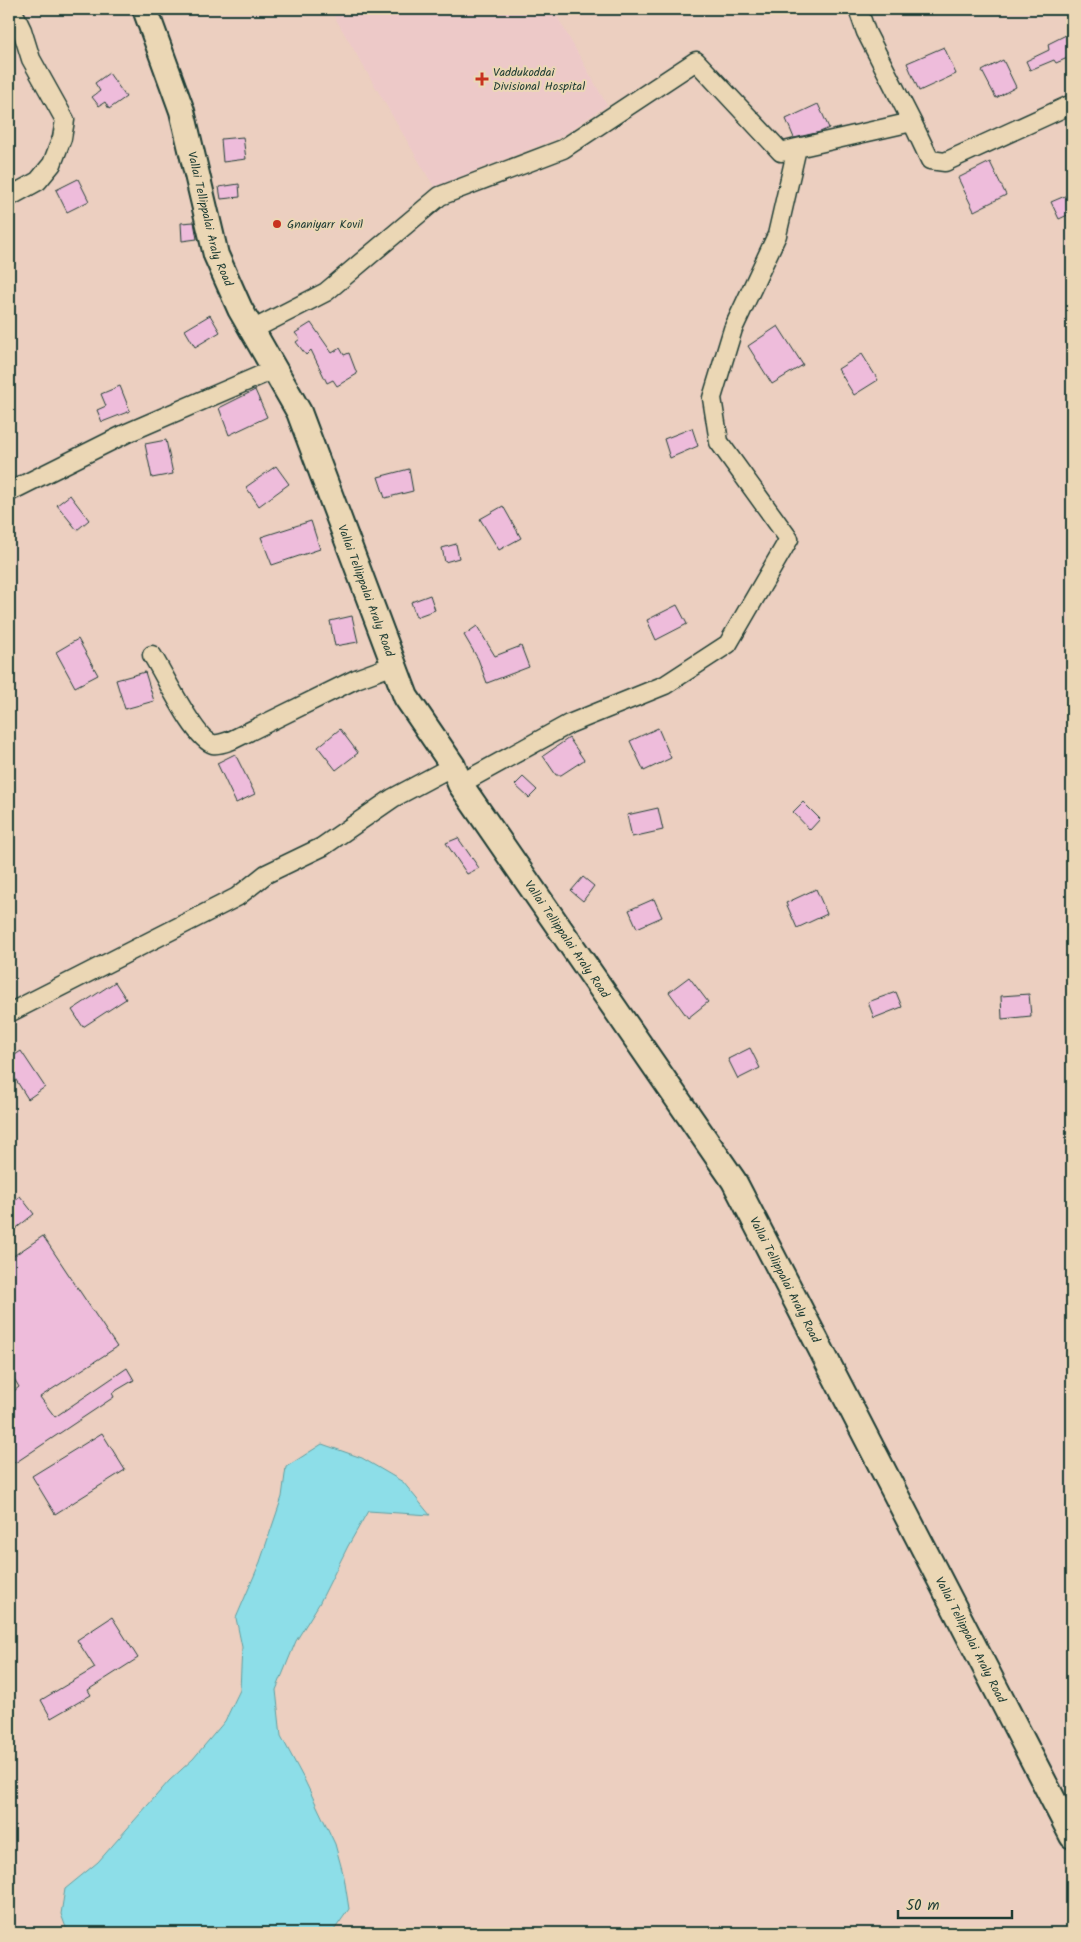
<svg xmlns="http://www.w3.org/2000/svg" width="1081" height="1942" font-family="Kalam,sans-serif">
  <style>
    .built { fill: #edc9c8 }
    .water { fill: #8ddee8; stroke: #619ea0 }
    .building { fill: #eebcdb; stroke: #1f3d34 }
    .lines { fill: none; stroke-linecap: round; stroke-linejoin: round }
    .minor-casing { stroke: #1f3d34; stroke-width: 21 }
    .secondary-casing { stroke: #1f3d34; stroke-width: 28 }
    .minor { stroke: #ebd7b5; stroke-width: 18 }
    .secondary { stroke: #ebd7b5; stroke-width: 24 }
    .poi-dot { fill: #c8321e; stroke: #ebd7b5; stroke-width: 2 }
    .labels { text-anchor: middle; stroke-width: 4; stroke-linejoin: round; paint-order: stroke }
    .poi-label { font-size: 12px; fill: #1f3d34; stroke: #ebd7b5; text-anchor: start }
    .street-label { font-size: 12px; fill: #1f3d34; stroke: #ebd7b5 }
  </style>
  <rect width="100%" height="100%" fill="#eccfc0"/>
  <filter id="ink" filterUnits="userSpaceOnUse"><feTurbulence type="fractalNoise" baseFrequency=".02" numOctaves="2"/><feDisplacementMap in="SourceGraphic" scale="10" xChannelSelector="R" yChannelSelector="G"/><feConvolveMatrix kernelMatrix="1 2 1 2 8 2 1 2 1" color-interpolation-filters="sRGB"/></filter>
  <g filter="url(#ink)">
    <path class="built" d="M330 9H553L607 105 560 137 434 187Z"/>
    <path class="water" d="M322 1444 362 1458 403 1482 430 1515 368 1511 348 1546 319 1604 296 1641 276 1690 281 1736 305 1781 335 1844 344 1877 349 1909 332 1933H68L61 1914 65 1889 98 1862 169 1781 193 1759 225 1721 240 1690 242 1647 236 1618 260 1562 282 1497 286 1467Z"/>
    <path class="building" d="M1072 32V56L1056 63 1054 60 1030 70 1026 61 1049 50 1048 44Z
      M944 47 956 74 919 91 907 63Z
      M1003 60 1016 87 996 98 982 71Z
      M109 73 126 97 109 109 105 102 99 106 92 97 100 91 95 83Z
      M818 104 829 128 820 132 794 138 786 119Z
      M243 137 246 159 223 162 221 139Z
      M990 162 1006 195 974 211 958 178Z
      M78 179 89 201 67 212 56 190Z
      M239 184 240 197 221 199 219 187Z
      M1072 193V213L1059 219 1051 202Z
      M194 222 197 239 182 241 181 223Z
      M210 315 220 332 195 347 185 330Z
      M311 323 332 353 340 348 344 355 349 353 357 374 337 386 333 380 327 383 311 350 306 355 296 342 300 339 295 333Z
      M778 326 803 365 772 384 748 346Z
      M862 354 878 380 854 395 838 369Z
      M120 386 130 411 102 422 97 410 106 406 101 394Z
      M255 390 267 417 229 435 219 408Z
      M692 428 698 446 670 458 664 439Z
      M166 440 173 474 152 478 145 444Z
      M276 466 289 484 259 506 246 487Z
      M409 469 413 491 385 498 378 477Z
      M70 495 89 520 77 530 57 505Z
      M503 506 521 538 499 550 480 519Z
      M311 521 320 549 272 565 261 537Z
      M456 544 459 558 445 562 442 548Z
      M430 595 435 610 416 617 411 602Z
      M677 605 687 624 656 640 647 620Z
      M352 616 358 642 335 646 330 621Z
      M477 626 495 656 521 646 529 667 487 683 478 659 464 635Z
      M78 639 98 675 75 687 56 652Z
      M145 672 154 701 125 709 116 680Z
      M658 728 671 758 644 771 630 741Z
      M340 729 358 753 336 770 318 747Z
      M569 738 584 760 561 775H556L543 756Z
      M235 754 255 794 236 803 217 763Z
      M523 777 537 790 529 798 515 785Z
      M803 802 820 819 810 830 793 812Z
      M658 808 663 830 632 837 627 815Z
      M458 838 479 868 467 874 446 843Z
      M583 877 594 886 583 901 571 891Z
      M816 889 827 914 797 928 786 903Z
      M654 899 662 917 637 928 629 910Z
      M689 977 708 1002 688 1018 669 992Z
      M115 982 126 999 83 1027 72 1010Z
      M896 992 902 1007 874 1018 868 1002Z
      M1029 994 1031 1016 1002 1019 1001 996Z
      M750 1048 760 1068 738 1079 728 1059Z
      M21 1051 45 1087 28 1099 9 1069V1059Z
      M20 1196 34 1214 9 1234V1205Z
      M43 1236 117 1347 40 1397 55 1417 127 1368 134 1380 112 1393 114 1397 15 1463 9 1456V1395L19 1387 9 1370V1259Z
      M102 1433 125 1470 55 1514 32 1476Z
      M112 1617 138 1658 88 1690 91 1695 51 1718 41 1700 95 1668 77 1640Z"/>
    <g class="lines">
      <defs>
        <path id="minor" d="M858 9 866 32 912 122
          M9 197 38 181 52 164 62 138 65 120 31 59 22 30 12 9
          M252 330 326 292 440 196 563 149 696 61 781 152 797 148
          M9 492 127 433 275 369
          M152 655C164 673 194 739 213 744 220 745 226 742 232 740L356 679 394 665
          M460 784 569 724 665 685 728 644 789 539 719 442 712 398 733 329 777 235 797 148 912 122 930 160 945 162 1072 104
          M9 1013 237 897 266 874 322 847 393 798 453 766"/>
        <g id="secondary">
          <path id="s1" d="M145 9 182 111 216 255 240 309 299 412 406 697 453 766 460 784 734 1181 1072 1836"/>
        </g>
      </defs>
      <use href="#minor" class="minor-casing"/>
      <use href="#secondary" class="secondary-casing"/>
      <use href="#minor" class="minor"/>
      <use href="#secondary" class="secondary"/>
    </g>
  </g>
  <g class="poi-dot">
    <path d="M479.5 71.5h5v5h5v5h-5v5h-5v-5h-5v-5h5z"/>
    <circle cx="277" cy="224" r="5"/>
  </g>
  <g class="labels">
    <g class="poi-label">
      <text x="493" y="76">Vaddukoddai<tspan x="493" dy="14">Divisional Hospital</tspan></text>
      <text x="287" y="228">Gnaniyarr Kovil</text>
    </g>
    <g class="street-label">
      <text dy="4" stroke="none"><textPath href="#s1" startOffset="220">Vallai Tellippalai Araly Road</textPath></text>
      <text dy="4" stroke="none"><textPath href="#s1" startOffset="625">Vallai Tellippalai Araly Road</textPath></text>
      <text dy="4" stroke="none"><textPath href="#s1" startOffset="1030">Vallai Tellippalai Araly Road</textPath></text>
      <text dy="4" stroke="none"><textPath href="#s1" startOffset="1435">Vallai Tellippalai Araly Road</textPath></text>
      <text dy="4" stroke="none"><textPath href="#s1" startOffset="1840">Vallai Tellippalai Araly Road</textPath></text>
    </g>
  </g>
  <rect width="1081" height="1942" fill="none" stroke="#ebd7b5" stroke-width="30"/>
  <rect x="15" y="15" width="1051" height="1912" fill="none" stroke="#1f3d34" stroke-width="2" filter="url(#ink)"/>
  <path d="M898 1910v8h114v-8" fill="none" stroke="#1f3d34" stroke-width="2.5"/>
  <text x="906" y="1910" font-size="15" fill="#1f3d34" stroke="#ebd7b5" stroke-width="4" paint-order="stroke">50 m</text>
</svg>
